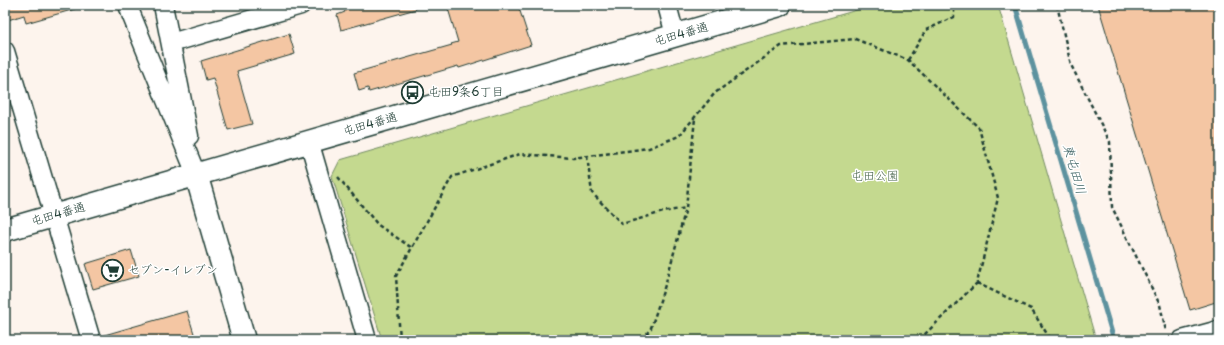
<svg xmlns="http://www.w3.org/2000/svg" width="1224" height="345" font-family="'Playpen Sans','Klee One',sans-serif">
  <style>
    .green { fill: #c4d98f; stroke: #728b62 }
    .lines { fill: none; stroke-linecap: round; stroke-linejoin: round }
    .stream { stroke: #5d929f; stroke-width: 5 }
    .building { fill: #f4c6a3; stroke: #1f3d34 }
    .minor-casing { stroke: #1f3d34; stroke-width: 21 }
    .tertiary-casing { stroke: #1f3d34; stroke-width: 25 }
    .path { stroke: #1f3d34; stroke-width: 2.5; stroke-dasharray: 4 3; stroke-linecap: butt }
    .minor { stroke: #fff; stroke-width: 18 }
    .tertiary { stroke: #fff; stroke-width: 22 }
    .labels { text-anchor: middle; stroke-width: 3; stroke-linejoin: round; paint-order: stroke }
    .street-label { font-size: 12px; fill: #1f3d34; stroke: #fff }
    .poi-label { font-size: 12px; fill: #1f3d34; stroke: #fff; text-anchor: start }
    .park-label { font-size: 12px; fill: #48644b; stroke: #fff }
    .water-label { font-size: 13px; font-style: italic; fill: #396061; stroke: #fff }
  </style>
  <rect width="100%" height="100%" fill="#fdf4ed"/>
  <filter id="ink" filterUnits="userSpaceOnUse"><feTurbulence type="fractalNoise" baseFrequency=".025" numOctaves="2"/><feDisplacementMap in="SourceGraphic" scale="8" xChannelSelector="R" yChannelSelector="G"/><feConvolveMatrix kernelMatrix="1 2 1 2 8 2 1 2 1" color-interpolation-filters="sRGB"/></filter>
  <g filter="url(#ink)">
    <path class="green" d="M874 5H998L1096 340H382L332 176 340 160Z"/>
    <g class="lines">
      <path class="stream" d="M1015 5 1114 340"/>
    </g>
    <path class="building" d="M12 5H74L75 9 26 23 24 15 8 20 5 7Z
      M343 5H415L416 9 341 30 337 15 345 12Z
      M447 5H518L531 45 459 68 458 66 369 92 368 88 359 91 354 73 452 45 451 44 458 42Z
      M1098 5H1219V301L1190 310Z
      M289 34 295 54 237 71 252 124 228 130 213 78 206 80 201 61Z
      M131 250 139 276 93 289 85 264Z
      M187 311 196 340H101V336Z"/>
    <g class="lines">
      <defs>
        <path id="minor" d="M128 5 131 14 196 174
          M163 5 189 136
          M667 5 675 35
          M171 43 301 5
          M5 51 91 340
          M309 141 367 340
          M1182 340 1219 330"/>
        <path id="tertiary" d="M196 174 244 340
          M5 230 780 5"/>
      </defs>
      <use href="#minor" class="minor-casing"/>
      <use href="#tertiary" class="tertiary-casing"/>
      <path class="path" d="M1057 5 1071 65 1110 142 1112 207 1160 305 1166 331
        M908 60 926 30 954 17V5
        M587 156 592 193 622 224 663 212 686 208 695 118
        M338 177 378 225 412 248
        M977 283 1031 309 1051 340
        M400 340 396 276 452 177 520 154 573 158 649 148 679 136 715 93 781 46 855 39 908 60 979 128 998 198 977 283 919 340
        M642 340 651 328 666 282 686 208"/>
      <use href="#minor" class="minor"/>
      <use href="#tertiary" class="tertiary"/>
    </g>
  </g>
  <defs>
    <symbol id="bus-ring" viewBox="-11 -11 22 22"><circle r="9.5" fill="#fff" stroke="#1f3d34" stroke-width="1.5"/><path d="M-5-6H5V4H4V6H2V4H-2V6H-4V4H-5ZM-3.5-4V0h7V-4ZM-3.5 1.2v1.5H-2V1.2ZM2 1.2v1.5H3.5V1.2Z" fill="#1f3d34"/></symbol>
    <symbol id="supermarket-ring" viewBox="-11 -11 22 22"><circle r="9.5" fill="#fff" stroke="#1f3d34" stroke-width="1.5"/><path d="M-6-5.5h2.5l.6 2H6L4.5 2H-2.5L-4.4-4H-6ZM-1.5 3.2a1.3 1.3 0 1 0 .1 0ZM3 3.2a1.3 1.3 0 1 0 .1 0Z" fill="#1f3d34"/></symbol>
  </defs>
  <g fill-rule="evenodd">
    <use href="#bus-ring" x="400" y="80" width="25" height="25"/>
    <use href="#supermarket-ring" x="100" y="258" width="25" height="25"/>
  </g>
  <g class="labels">
    <g class="street-label">
      <text transform="translate(681 34) rotate(-16)" y="4">屯田4番通</text>
      <text transform="translate(370 124) rotate(-16)" y="4">屯田4番通</text>
      <text transform="translate(58 214) rotate(-16)" y="4">屯田4番通</text>
    </g>
    <g class="poi-label">
      <text x="428" y="96">屯田9条6丁目</text>
      <text x="128" y="274">セブン-イレブン</text>
    </g>
    <g class="park-label">
      <text x="875" y="180">屯田公園</text>
    </g>
    <g class="water-label">
      <text transform="translate(1075 169) rotate(74)" y="5">東屯田川</text>
    </g>
  </g>
  <rect width="1224" height="345" fill="none" stroke="#fff" stroke-width="20"/>
  <rect x="10" y="10" width="1204" height="325" fill="none" stroke="#1f3d34" stroke-width="1.5" filter="url(#ink)"/>
</svg>
